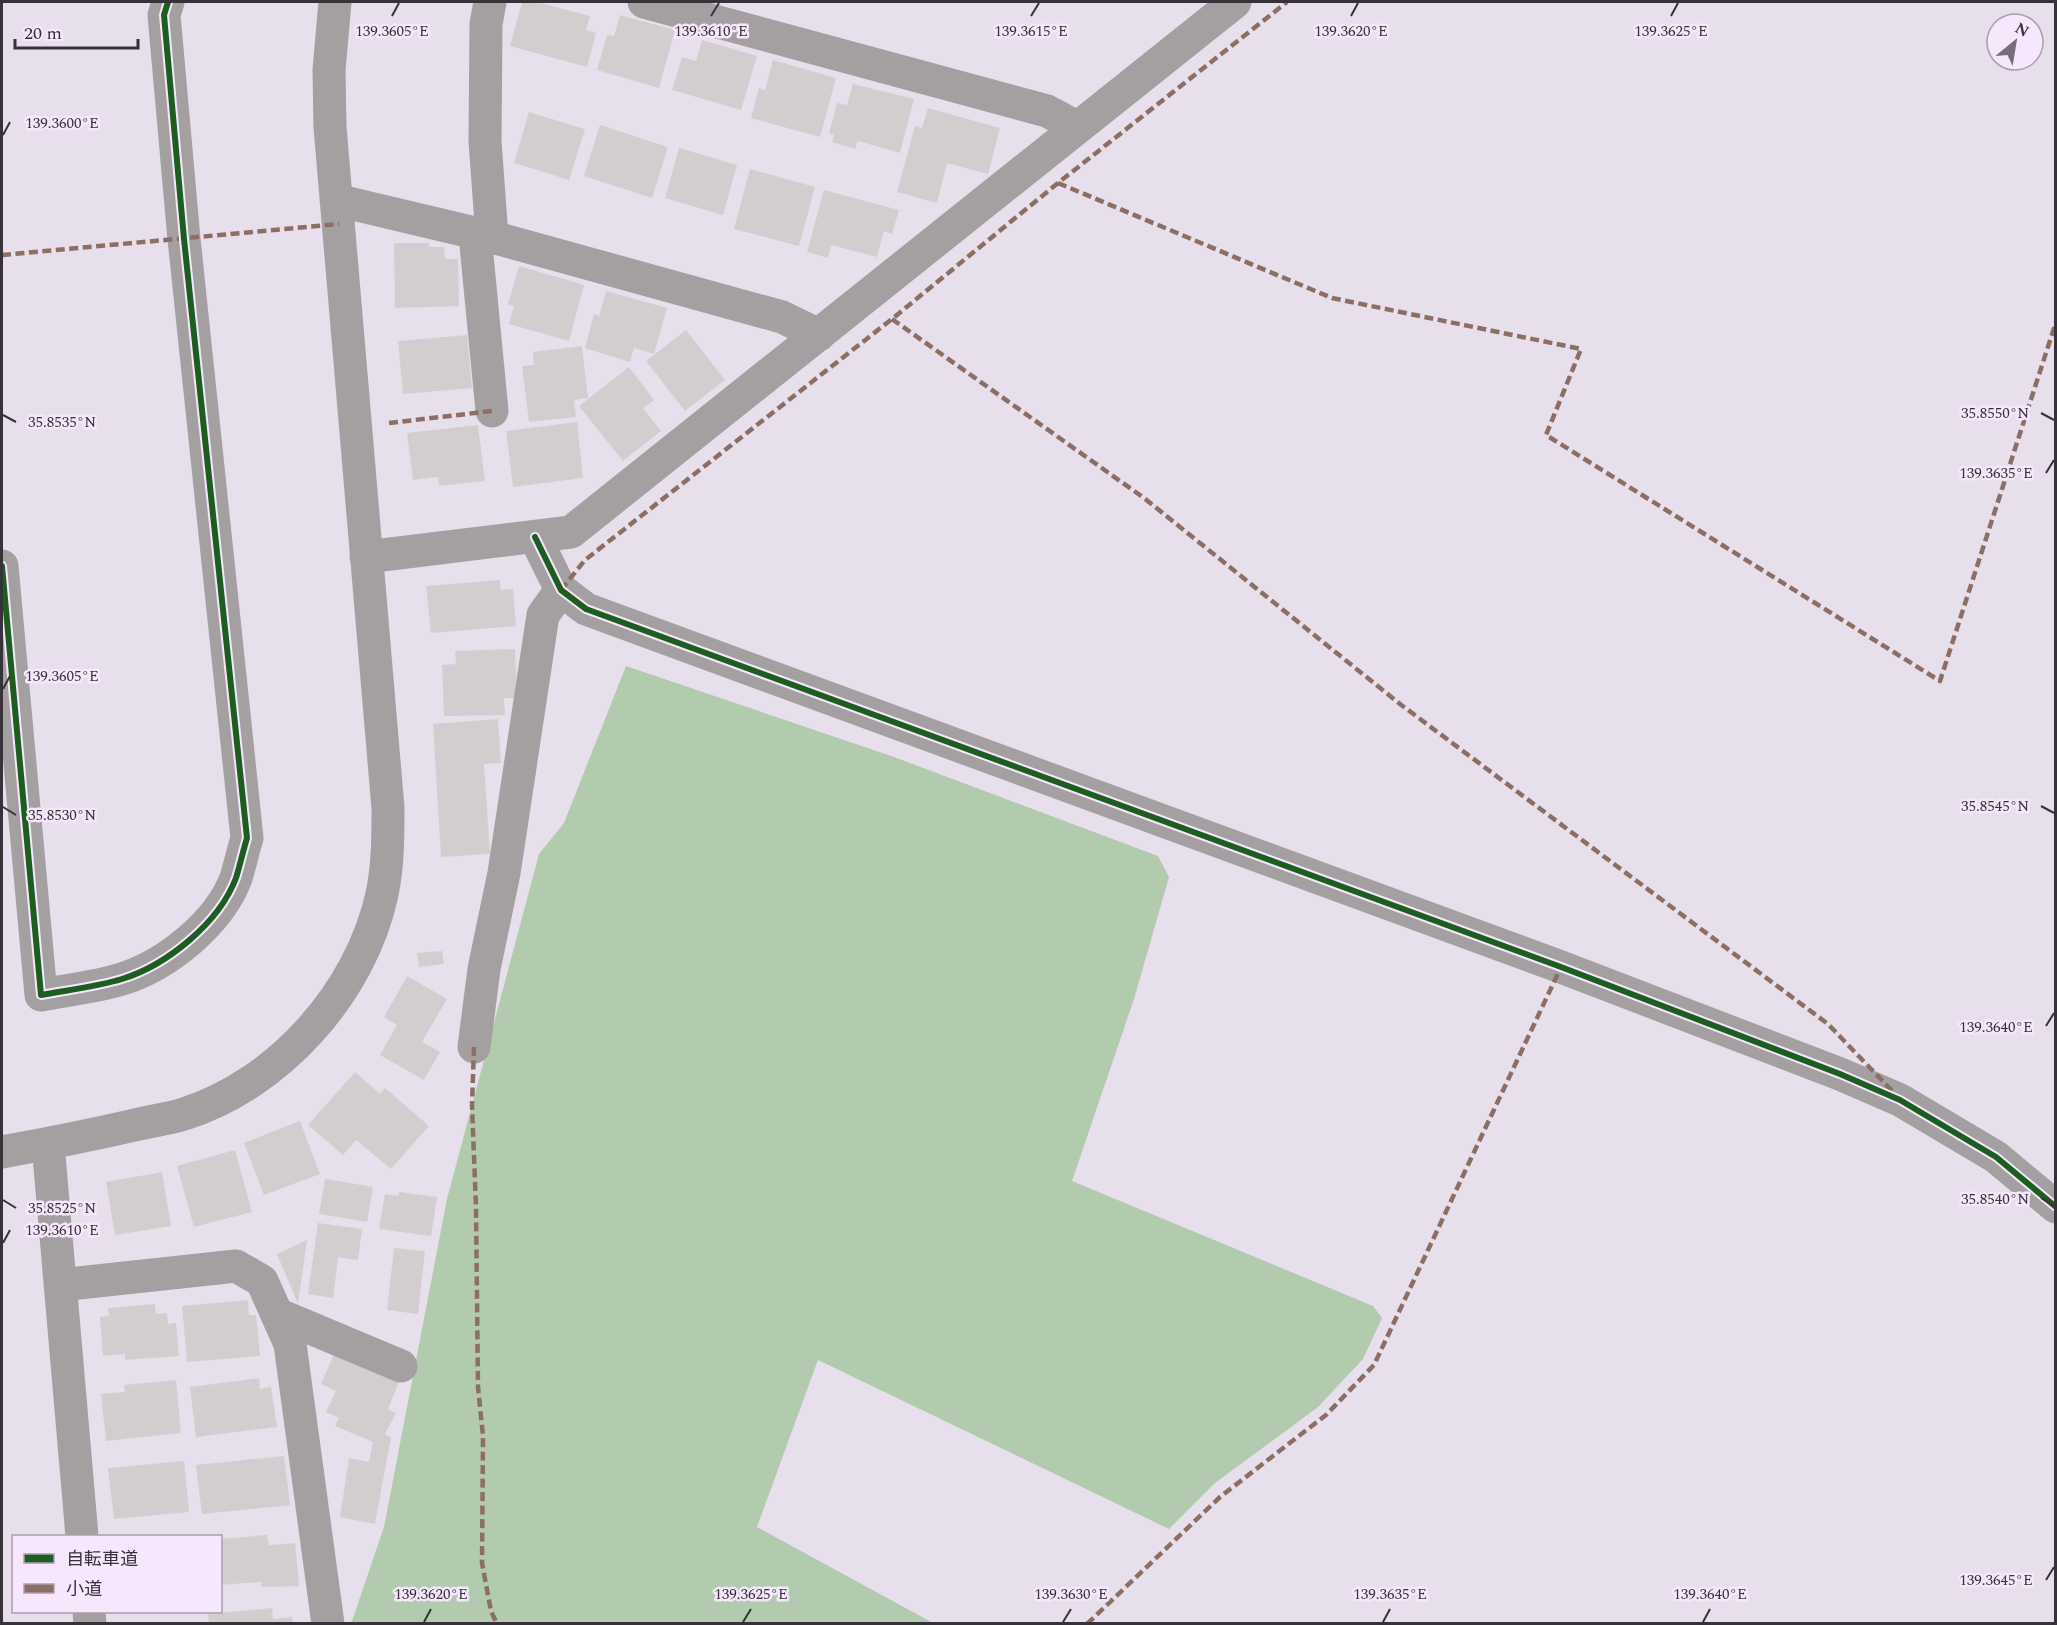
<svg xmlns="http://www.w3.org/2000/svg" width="2057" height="1625" font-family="Spectral,'Noto Sans JP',serif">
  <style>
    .forest { fill: #b2caae }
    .building { fill: #d4cdd0 }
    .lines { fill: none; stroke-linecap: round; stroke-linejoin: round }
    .minor { stroke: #a4a0a1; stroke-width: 33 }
    .quiet { stroke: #8d6e63; stroke-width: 4.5; stroke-dasharray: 9 4.5; stroke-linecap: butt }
    .cycleway-casing { stroke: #f6e7fd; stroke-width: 10 }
    .cycleway { stroke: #1b5e20; stroke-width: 6 }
    .ticks { fill: none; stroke: #37313a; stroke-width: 2 }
    .ticks-label { font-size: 15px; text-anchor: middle; fill: #37313a; stroke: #f6e7fd; stroke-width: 5; stroke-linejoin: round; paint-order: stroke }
  </style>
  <rect width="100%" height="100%" fill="#e7dfeb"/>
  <path class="forest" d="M626 666 894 757 1158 856 1169 877 1134 999 1072 1181 1373 1306 1382 1318 1363 1359 1318 1407 1215 1483 1169 1529 818 1360 757 1527 933 1623 351 1624 384 1527 447 1199 539 854 564 823Z"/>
  <path class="building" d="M522 2H537L590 16 586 30 596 33 587 67 510 46Z
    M620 15 675 30 659 88 597 70 607 35 614 36Z
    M702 40 757 56 741 110 672 90 682 57 696 61Z
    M773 60 836 78 820 137 751 118 759 88 765 90Z
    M853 84 914 99 900 153 858 141 855 149 832 142 834 135 829 134 837 103 847 105Z
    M928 108 1000 128 988 174 947 163 937 203 897 192 915 126 922 128Z
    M529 112 585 129 569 180 514 163Z
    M600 125 668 147 652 198 584 176Z
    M679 148 737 165 723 215 665 198Z
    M750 169 815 187 799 246 734 229Z
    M824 190 899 210 892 234 884 231 877 257 831 245 828 258 807 252Z
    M394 243H429V247H444L445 259H458L459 306 395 308Z
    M519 266 584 285 569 341 509 324 514 306 508 304Z
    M606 291 667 308 654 354 634 348 630 362 585 348 594 314 599 316Z
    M686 330 725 380 685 411 646 361Z
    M467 335 472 388 403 394 398 341Z
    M582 346 588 398 574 400 576 417 529 422 522 366 534 365 533 352Z
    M629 367 654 400 643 408 661 431 623 461 579 406Z
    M577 422 583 478 513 487 506 431Z
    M478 425 485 481 439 486 438 477 413 480 407 433Z
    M500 580 501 590 513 589 516 626 431 633 426 586Z
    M515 649 517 698H504L505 715 444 716 442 665 456 664 455 651Z
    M498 719 501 763 484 764 490 854 441 857 433 724Z
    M442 951 444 964 419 967 417 953Z
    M407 976 447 999 422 1042 440 1052 424 1080 380 1055 397 1025 384 1017Z
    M355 1072 380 1094 385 1088 429 1126 391 1169 356 1140 343 1155 308 1125Z
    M300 1121 320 1174 264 1195 244 1143Z
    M235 1150 252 1212 194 1227 177 1166Z
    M162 1172 171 1226 115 1235 106 1182Z
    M325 1179 373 1187 367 1222 319 1214Z
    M400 1192 437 1197 431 1236 379 1229 385 1194 398 1196Z
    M318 1223 362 1229 358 1260 338 1257 333 1298 308 1294Z
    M307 1240 298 1304 277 1254Z
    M394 1248 425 1251 418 1314 387 1310Z
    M248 1300 249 1315H256L260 1356 187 1362 182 1306Z
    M155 1304 156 1314 167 1313 168 1324 176 1323 179 1356 125 1360V1354L103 1356 100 1317 109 1316 108 1308Z
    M334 1354 399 1382 388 1409 396 1413 385 1434 391 1437 375 1524 340 1517 349 1458 369 1462 373 1442 335 1426 339 1418 326 1412 336 1391 321 1384Z
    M259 1378 260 1389 271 1387 277 1427 196 1437 190 1387Z
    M176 1380 181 1433 106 1441 101 1394 125 1392 124 1385Z
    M284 1456 290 1505 202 1514 196 1465Z
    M184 1461 189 1512 114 1519 108 1468Z
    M267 1535 269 1545 295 1543 299 1586 262 1587 261 1582 220 1585V1539Z
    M272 1608 273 1619 292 1617 293 1624H209L208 1614Z"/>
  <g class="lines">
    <path class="minor" d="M490 2 486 24 485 141 492 237
      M644 2 1047 111 1077 127
      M336 200 492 237 782 317 819 335
      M475 235 492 411
      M535 537 561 590 586 609 1561 967 1840 1074 1900 1100 1996 1157 2056 1207
      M366 557 571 532 1235 2
      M2 566 41 995C67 990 96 987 122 979 167 965 219 923 236 878 240 865 243 851 247 838L184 239 164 15 168 2
      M474 1047 484 969 504 873 543 615 561 590
      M48 1144 82 1536
      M2 1152C46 1144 91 1135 135 1125 151 1121 168 1119 184 1114 279 1084 361 992 382 894 388 866 388 837 388 808L330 127 329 70 335 2
      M60 1285 236 1266 262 1281 290 1344 328 1624
      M277 1314 401 1366
      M89 1612 90 1624"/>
    <path class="quiet" d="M1058 183 1332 298 1581 349 1546 435 1940 681 2056 322
      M2 255 339 224
      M892 319 1144 498 1400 704 1828 1024 1893 1092
      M389 423 492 411
      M561 590 585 560 892 319 1058 183 1287 2
      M474 1047 472 1105 476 1207 478 1387 483 1436 482 1563 491 1611 497 1624
      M1087 1624 1220 1497 1326 1415 1374 1365 1561 967"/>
    <defs>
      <path id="cycleway" d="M535 537 561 590 586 609 1561 967 1840 1074 1900 1100 1996 1157 2056 1207
        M2 566 41 995C67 990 96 987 122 979 167 965 219 923 236 878 240 865 243 851 247 838L184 239 164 15 168 2"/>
    </defs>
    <use href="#cycleway" class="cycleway-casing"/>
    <use href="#cycleway" class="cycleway"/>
  </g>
  <path class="ticks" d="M392 16 399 3M711 16 719 3M1031 16 1039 3M1351 16 1358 3M1671 16 1678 3M3 135 10 122M2041 413 2054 420M3 415 16 422M2046 473 2054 460M3 689 10 676M2041 806 2054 813M3 807 16 815M2046 1026 2054 1013M2041 1198 2054 1206M3 1200 16 1208M3 1243 10 1230M2046 1580 2054 1567M424 1622 431 1609M743 1622 751 1609M1063 1622 1071 1609M1383 1622 1390 1609M1703 1622 1710 1609"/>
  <g class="ticks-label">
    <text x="1031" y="36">139.3615°E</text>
    <text x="392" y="36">139.3605°E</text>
    <text x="711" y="36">139.3610°E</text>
    <text x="1351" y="36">139.3620°E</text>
    <text x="1671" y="36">139.3625°E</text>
    <text x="62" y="128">139.3600°E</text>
    <text x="1995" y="418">35.8550°N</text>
    <text x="62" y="427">35.8535°N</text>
    <text x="1996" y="478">139.3635°E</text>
    <text x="62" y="681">139.3605°E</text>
    <text x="1995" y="811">35.8545°N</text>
    <text x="62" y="820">35.8530°N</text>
    <text x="1996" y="1032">139.3640°E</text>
    <text x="1995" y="1204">35.8540°N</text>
    <text x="62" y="1213">35.8525°N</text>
    <text x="62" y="1235">139.3610°E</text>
    <text x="1996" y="1585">139.3645°E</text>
    <text x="431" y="1599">139.3620°E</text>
    <text x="751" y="1599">139.3625°E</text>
    <text x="1071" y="1599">139.3630°E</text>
    <text x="1390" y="1599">139.3635°E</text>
    <text x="1710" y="1599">139.3640°E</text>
  </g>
  <rect width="2057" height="1625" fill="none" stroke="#37313a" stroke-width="6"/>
  <rect x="12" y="1535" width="210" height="78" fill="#f6e7fd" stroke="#aa9eaf" stroke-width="1.5"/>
  <rect x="24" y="1554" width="30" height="9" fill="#1b5e20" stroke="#aa9eaf" stroke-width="1.5"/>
  <text x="66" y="1565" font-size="18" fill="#37313a">自転車道</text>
  <rect x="24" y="1584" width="30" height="9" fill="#8d6e63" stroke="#aa9eaf" stroke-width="1.5"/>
  <text x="66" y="1595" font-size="18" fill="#37313a">小道</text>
  <g transform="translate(2015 42) rotate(30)"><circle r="28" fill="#f6e7fd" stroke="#aa9eaf" stroke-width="1.5"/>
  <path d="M0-4.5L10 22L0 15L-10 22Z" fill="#756e78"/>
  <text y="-9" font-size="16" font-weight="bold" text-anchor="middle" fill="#37313a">N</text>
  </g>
  <path d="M15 39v9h123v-9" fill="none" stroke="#37313a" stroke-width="3"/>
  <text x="24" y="39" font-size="18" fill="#37313a" stroke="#f6e7fd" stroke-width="4.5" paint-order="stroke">20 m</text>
</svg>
